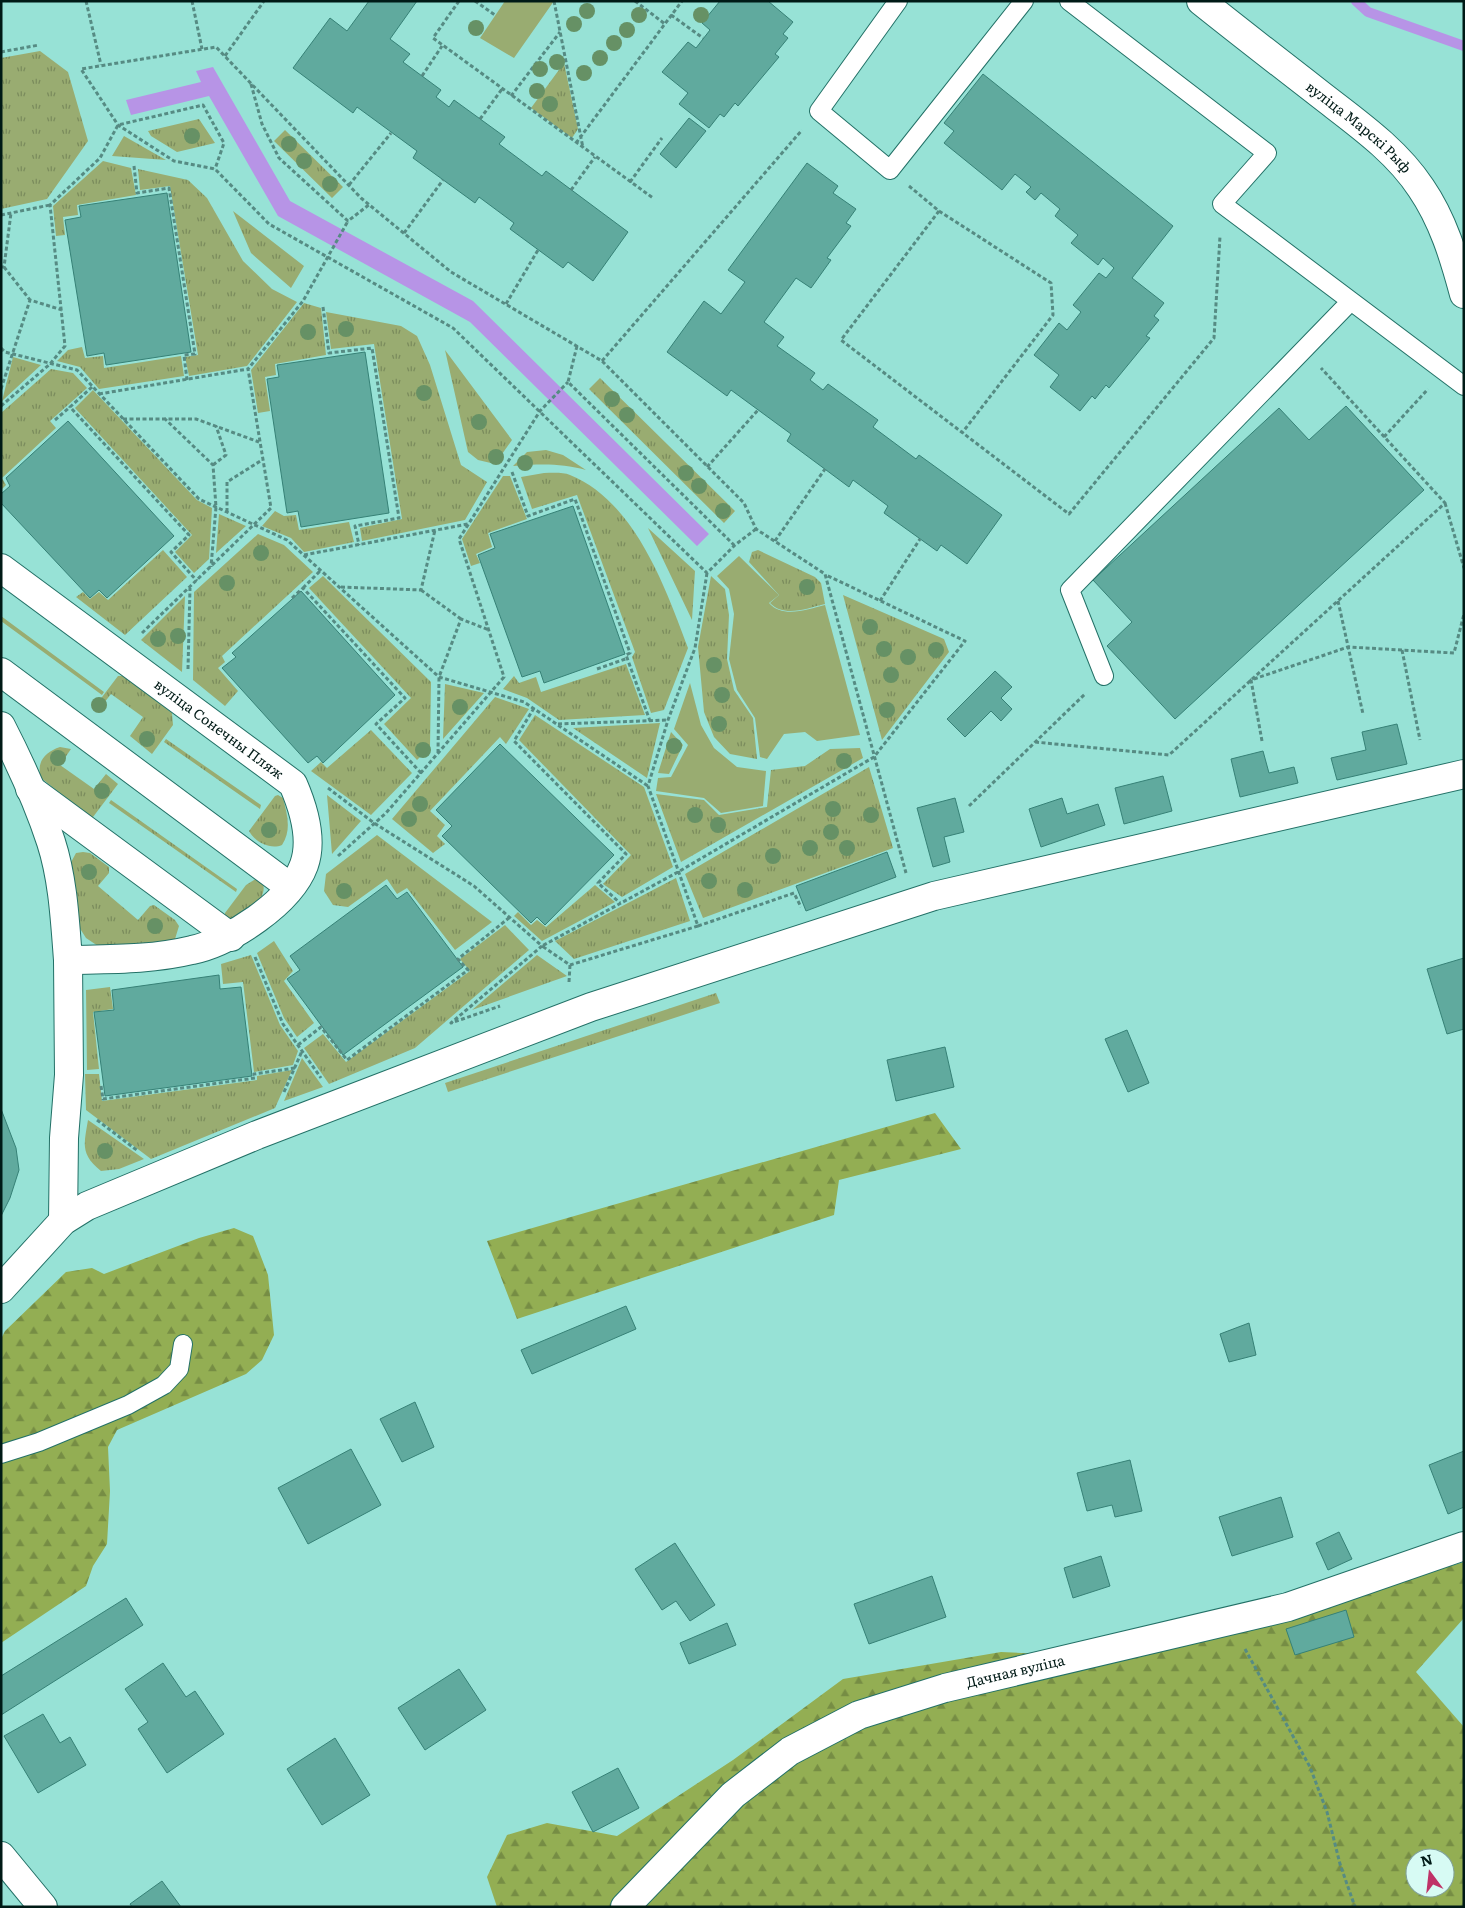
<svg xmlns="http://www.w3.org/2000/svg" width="1465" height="1908" font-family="Literata,serif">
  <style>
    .grass { fill: url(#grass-tufts) }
    .forest { fill: url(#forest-firs); fill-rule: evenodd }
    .park { fill: #99ac71 }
    .water { fill: #b794e6 }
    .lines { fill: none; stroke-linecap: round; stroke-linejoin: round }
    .stream { stroke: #b794e6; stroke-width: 10 }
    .building { fill: #60aa9e; stroke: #368176 }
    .service-casing { stroke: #237167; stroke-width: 20 }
    .minor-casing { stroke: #237167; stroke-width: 30 }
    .path { stroke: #568b83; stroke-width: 3; stroke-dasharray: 4 2.5; stroke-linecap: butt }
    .service { stroke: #fff; stroke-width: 18 }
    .minor { stroke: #fff; stroke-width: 28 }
    .tree { fill: #669165 }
    .labels { text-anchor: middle; stroke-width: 4; stroke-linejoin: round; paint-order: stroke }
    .street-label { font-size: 14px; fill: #001a16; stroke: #d7fbf4 }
  </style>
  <defs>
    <pattern id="grass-tufts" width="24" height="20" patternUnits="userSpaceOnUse" patternTransform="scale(1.25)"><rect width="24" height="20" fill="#99ac71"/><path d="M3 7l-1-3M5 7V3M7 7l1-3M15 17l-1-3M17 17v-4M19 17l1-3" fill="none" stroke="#7a8b5c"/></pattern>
    <pattern id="forest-firs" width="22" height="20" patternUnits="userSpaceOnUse" patternTransform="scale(1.25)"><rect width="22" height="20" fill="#93ae53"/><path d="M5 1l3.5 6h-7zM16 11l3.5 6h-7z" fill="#768d44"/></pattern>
  </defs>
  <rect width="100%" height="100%" fill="#97e2d6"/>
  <path class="grass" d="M40 51 68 72 88 141 47 199 1 209V58Z
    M564 63 578 129 572 138 531 108Z
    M199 119 215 143 177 152 151 136 148 131Z
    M285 130 343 187 332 198 274 141Z
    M124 136 166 160 112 156Z
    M103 161 131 168 136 195 77 205 78 215 63 217 65 235 56 236 53 206Z
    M138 169 188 180 207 198 243 261 272 289 297 302 247 366 189 376 185 357 198 355 170 186 140 190Z
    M233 211 304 266 291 288 251 253Z
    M304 303 321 308 326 355 275 364 276 375 265 377 270 411 258 413 251 370Z
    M326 312 401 326 417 336 430 365 461 465 487 482 465 520 362 541 360 528 402 519 374 344 331 349Z
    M82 347 85 358 103 356 104 368 181 356 184 376 99 389 80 367 57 361 68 350Z
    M445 350 512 440 495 464 478 460 468 452Z
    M13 357 41 365 2 401Z
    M51 369 73 373 87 388 50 421 56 428 2 478 6 485 1 490V413Z
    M600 378 735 511 724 523 589 389Z
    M93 390 197 500 212 508 209 559 194 573 175 552 192 535 75 408Z
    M546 450 563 455 586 470C561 463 539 464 513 466L527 452Z
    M544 473C552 473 563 472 570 475 635 501 666 589 688 648L664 710 651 713 632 657 635 652 577 495 532 509 521 477Z
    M503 476H510L527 519 488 533 492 547 476 554 480 563 471 566 462 539Z
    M275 511 284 516 296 515 299 530 349 522 354 542 304 552 291 538 262 526Z
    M219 514 246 526 216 553Z
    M648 528 695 571 692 620Z
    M258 534 284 545 313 572 222 656 225 662 218 668 238 691 225 706 193 680 194 592Z
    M163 550 187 577 125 635 76 597 83 592 90 599 99 592 108 600Z
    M758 550 815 577 821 583 825 604C808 608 784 618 770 603L779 595 749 562 752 552Z
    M323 576 431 682 430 747 417 760 384 724 411 698 309 588Z
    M711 576 725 589 729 615 727 659 734 690 753 718 757 759 730 754 714 737 704 712 698 647Z
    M843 595 944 639 949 652 882 740Z
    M185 596 182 672 141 640Z
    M1 616 104 692 102 695 1 621Z
    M626 664 645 715 559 720 527 698 503 689 514 676 519 683 536 677 541 692Z
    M118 676H124L172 713 173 725 152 754 130 736 143 717 111 694 97 712 93 709Z
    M445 684 484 693 443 739Z
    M495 697 529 709 506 744 500 737 430 811 445 825 437 836 445 844 433 853 392 819Z
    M535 715 644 787 673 867 622 897 603 884 631 855 519 740Z
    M660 723 647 778 573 728Z
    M371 730 412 773 371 815 311 771 321 762 327 768Z
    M671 732 683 745 669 774 658 773Z
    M166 739 261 805 260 809 164 742Z
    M60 747 71 749 60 765 94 789 106 774 118 784 93 817H90L41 778C36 762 45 752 60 747Z
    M860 748 863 758 681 862 656 794 704 800 719 815 767 807 771 770 805 766 830 749Z
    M869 767 893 848 703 918 685 874Z
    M278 795 283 798C287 814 292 830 282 845 270 850 255 842 249 831L275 796Z
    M327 795 361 821 332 854Z
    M111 800 237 889 236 892 109 803Z
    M377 835 492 922 455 950 407 888 397 894 387 879 348 907 333 905 324 891 326 874Z
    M83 852 90 853 109 867V873L98 886 138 920 150 906 154 905 175 920 179 926 175 939 170 942 104 947 98 946 86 938 79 927 69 866 76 853Z
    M257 878 263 883C268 902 244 911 231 920L225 916V913L246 885Z
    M676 878 690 921 574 959 555 941Z
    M595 885 615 902 542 941 514 916 518 912 531 925 537 920 546 927Z
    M505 925 529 950 415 1048 329 1084 304 1048 323 1034 346 1062 470 971 460 959Z
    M274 941 293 971 284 981 314 1023 297 1037 284 1018 257 953Z
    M251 955 280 1025 298 1051 293 1065 254 1072 243 982 223 984 221 964Z
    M537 955 567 976 472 1010Z
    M110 987 113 1009 93 1012 99 1069 87 1070 86 990Z
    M716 993 720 1003 448 1092 445 1083Z
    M302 1058 323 1087 284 1101Z
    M292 1070 275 1108 151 1159 86 1110 85 1074H99L102 1101 257 1080V1076Z
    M88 1120 144 1159 119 1169 101 1171C80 1154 84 1144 88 1120Z"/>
  <path class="forest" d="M935 1113 961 1149 839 1180 834 1215 517 1319 487 1241Z
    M234 1228 253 1236 268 1275 274 1335 262 1360 246 1374 117 1430 108 1447 110 1491 107 1544 93 1566 86 1586 1 1643V1339L5 1331 66 1272 92 1268 104 1274 199 1238Z
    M1464 1562V1618L1416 1672 1464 1727V1907H497L487 1877 507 1835 547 1823 617 1836 733 1760 843 1679 1001 1652 1134 1658ZM1415 1858H1445V1888H1415Z"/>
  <path class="park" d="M505 1H554L514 58 480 38Z
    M739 556 779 595 769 603C783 619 808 609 825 605L860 735 817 741 805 732 784 734 767 759 760 757 755 718 737 690 729 659 734 614 729 589 717 576Z
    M690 683 701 725 714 748 737 767 766 771 763 806 721 813 704 798 656 791 658 778 671 777 688 745 674 729Z"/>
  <path class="water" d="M213 67 290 201 473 301 709 534 697 546 470 322 278 216 209 96 131 115 126 100 201 82 196 71Z"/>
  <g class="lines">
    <path class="stream" d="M1356 1 1368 12 1464 46"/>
  </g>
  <path class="building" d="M369 1H417L390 39 410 54 403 62 441 90 436 97 449 107 454 100 505 137 499 144 542 176 546 171 628 232 593 281 568 262 563 268 510 229 514 223 479 197 475 203 413 158 417 151 357 107 353 113 293 68 330 18 347 31Z
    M720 1H768L793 22 783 34 788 38 775 54 779 57 738 106 735 103 724 117 720 114 709 128 679 104 688 93 662 72 688 42 696 48 710 30 702 23Z
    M983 74 1173 226 1132 278 1164 303 1154 316 1159 320 1146 336 1150 338 1109 388 1106 385 1095 399 1092 396 1080 411 1050 387 1059 375 1034 355 1059 323 1067 330 1081 312 1073 305 1099 273 1106 278 1114 268 1103 258 1098 265 1071 243 1078 235 1055 216 1060 209 1041 193 1035 200 1026 192 1031 187 1015 174 1002 190 944 143 954 131 944 123Z
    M689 118 706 131 676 168 660 154Z
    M807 163 838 186 833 193 856 209 846 223 851 226 827 258 831 260 811 288 796 278 764 322 784 337 777 346 815 373 810 380 823 390 828 384 878 420 873 427 916 459 919 455 1002 515 967 564 941 545 937 551 884 513 888 506 853 480 849 487 787 441 791 434 731 390 727 396 667 352 704 301 721 314 745 282 728 270Z
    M167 193 191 352 106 365 104 353 87 356 65 220 81 217 79 206Z
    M365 352 389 513 301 527 298 511 287 513 267 379 279 377 277 365Z
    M1346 406 1424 490 1175 719 1107 646 1132 622 1093 580 1279 408 1309 440Z
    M68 421 174 536 107 598 99 590 90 598 1 503V494L10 486 6 478Z
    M573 506 625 654 544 683 540 671 522 677 478 555 495 548 490 534Z
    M301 591 395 695 323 763 317 756 308 763 222 668 236 657 232 653Z
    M995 671 1012 687 1001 698 1012 709 1001 721 991 711 965 737 947 719Z
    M1397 724 1407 764 1337 780 1331 758 1366 750 1362 732Z
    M500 744 614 855 545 925 537 917 531 923 442 836 452 826 436 810Z
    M1263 751 1269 773 1294 767 1298 783 1240 797 1231 759Z
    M1163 776 1172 811 1124 824 1115 788Z
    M955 798 964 832 944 837 950 862 933 867 917 808Z
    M1062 798 1067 814 1098 804 1105 825 1041 847 1029 809Z
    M887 852 896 877 806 911 796 886Z
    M386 885 397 899 407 892 463 967 343 1055 287 979 300 970 290 956Z
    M1464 958V1029L1447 1034 1427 969Z
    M219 975 220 989 241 987 252 1076 105 1096 94 1012 114 1010 112 990Z
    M1127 1030 1149 1083 1128 1092 1105 1039Z
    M945 1047 954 1087 896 1101 887 1060Z
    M1 1109 16 1148 19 1170 10 1198 1 1216Z
    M626 1306 636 1329 532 1374 521 1350Z
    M1249 1323 1256 1355 1229 1362 1220 1334Z
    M415 1402 434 1447 402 1462 380 1419Z
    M351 1449 381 1505 308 1544 278 1488Z
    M1464 1451V1507L1448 1514 1429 1465Z
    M1130 1460 1142 1511 1115 1517 1112 1505 1087 1511 1077 1473Z
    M1281 1497 1293 1537 1232 1556 1219 1517Z
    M1339 1532 1352 1559 1328 1570 1316 1543Z
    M675 1543 715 1605 690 1621 676 1601 662 1610 635 1569Z
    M1101 1556 1110 1586 1073 1598 1064 1568Z
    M932 1576 946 1617 869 1644 854 1604Z
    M126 1598 143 1625 1 1715V1676Z
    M1346 1610 1354 1637 1295 1655 1286 1629Z
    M727 1623 736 1645 689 1664 680 1643Z
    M163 1663 186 1697 195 1691 224 1734 167 1773 138 1729 148 1722 125 1689Z
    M459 1669 486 1710 425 1750 398 1708Z
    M43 1714 60 1743 70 1737 86 1765 38 1793 4 1736Z
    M335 1738 370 1795 322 1825 287 1769Z
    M618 1768 639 1808 593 1832 572 1792Z
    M162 1881 181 1907H132L130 1904Z"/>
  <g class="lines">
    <defs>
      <path id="service" d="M898 1 819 111 890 170 1024 1
        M1069 1 1267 153 1222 204 1464 386
        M1104 676 1070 590 1351 301
        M1 1454 39 1442 128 1405 164 1385 179 1369 183 1344"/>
      <g id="minor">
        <path id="s1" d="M1201 1C1241 33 1281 64 1321 95 1357 123 1396 150 1421 188 1443 220 1454 257 1464 294"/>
        <path id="s2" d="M1 568 293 784C303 807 313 840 304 865 290 903 230 942 192 950 151 960 109 959 68 960 65 921 63 879 51 842 38 802 20 763 1 726"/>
        <path d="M1 672 290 887"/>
        <path d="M30 789 231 937"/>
        <path d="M63 1221 64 1138 69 1075 68 960"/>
        <path d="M1 1289 63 1221 87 1206 257 1135 591 1007 934 896 1464 774"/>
        <path d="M1 1856 43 1907"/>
        <path id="s3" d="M625 1907 733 1795 790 1751 859 1715 945 1688 1288 1607 1464 1546"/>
      </g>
    </defs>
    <use href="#service" class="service-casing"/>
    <use href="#minor" class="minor-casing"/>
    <path class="path" d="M86 1 101 65
      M192 1 202 49
      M459 1 433 38 653 198
      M475 1 495 15
      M554 1 583 148
      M635 1 665 24
      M671 15 703 38
      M1 52 39 45
      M225 56 264 1
      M422 76 442 46
      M251 84 262 124 279 158 348 221 370 204
      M511 96 560 32
      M480 119 502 89
      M576 143 682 1
      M134 166 137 193 169 188 195 354 184 355 187 380
      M630 182 662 138
      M349 185 391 133
      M909 186 939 211 841 340 1069 514 1214 338 1220 236
      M571 190 595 157
      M939 211 1051 283 1053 315 962 433
      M1 215 50 205
      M404 233 443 180
      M1 267H4L11 213
      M4 267 30 300
      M506 304 538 250
      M323 307 329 353 372 348 399 518 355 526 359 545
      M577 346 568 382 734 545
      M1 348 5 352 77 370 199 499 287 540 439 677 524 702 648 786
      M602 361 802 130
      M92 387 70 407 189 535 171 552 197 581
      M1 389 30 300 62 310
      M99 394 248 369
      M1 406 50 364 65 346 50 205 100 158 118 125 203 105 224 143 215 169
      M164 418 213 465 216 507 211 567
      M123 419H196L259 442
      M55 420 70 407
      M1384 437 1428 389
      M213 465 226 455 216 426
      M707 467 758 410
      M512 472 528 516 575 499 630 653 626 655 650 721
      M1445 503 1464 568
      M227 512V482L262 460
      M756 529 735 545 707 573 453 328 269 224 215 169 174 161 118 125 81 69 216 47 361 198 451 272 602 361 744 503 756 529 825 574 906 873
      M775 541 825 469
      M304 555 468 524
      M707 573 695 648 668 720 648 786 698 926 570 965 542 946 678 872 874 757 965 641 826 575
      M341 587 421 590 435 530
      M303 588 321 570
      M421 590 461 619
      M292 598 303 588 405 698 376 724 421 773
      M880 601 920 539
      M1338 601 1363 714
      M142 633 271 508 248 369 303 301 348 221
      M1402 650 1420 740
      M188 669 190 588
      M597 669 628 658
      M534 708 514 741 626 854 598 883 620 903
      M558 724 668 720
      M1262 741 1251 680 1348 647 1454 653 1464 614
      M1035 742 1169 755 1445 503 1321 368
      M438 753 439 677 461 619 489 630
      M328 788 374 823 474 886 542 946 451 1023 500 1006
      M969 806 1085 694
      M338 856 386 813 504 677 459 539 540 411 568 382
      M698 926 794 893 801 907
      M255 957 283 1024 321 1078
      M569 982 570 965
      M298 1045 321 1027 347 1060 468 970 458 959 510 917
      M101 1086 103 1099 255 1078 254 1074 295 1068
      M284 1092 302 1051
      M97 1120 138 1151
      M1245 1649 1310 1767 1327 1812 1340 1864 1355 1907"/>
    <use href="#service" class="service"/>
    <use href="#minor" class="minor"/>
  </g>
  <g class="tree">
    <circle cx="587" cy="11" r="8"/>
    <circle cx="639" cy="15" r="8"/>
    <circle cx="701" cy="15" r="8"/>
    <circle cx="574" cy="24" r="8"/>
    <circle cx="476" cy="28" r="8"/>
    <circle cx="627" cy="30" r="8"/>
    <circle cx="614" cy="43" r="8"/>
    <circle cx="600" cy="58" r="8"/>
    <circle cx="557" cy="62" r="8"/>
    <circle cx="540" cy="69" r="8"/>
    <circle cx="584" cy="73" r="8"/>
    <circle cx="537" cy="91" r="8"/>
    <circle cx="550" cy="104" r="8"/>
    <circle cx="192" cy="136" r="8"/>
    <circle cx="289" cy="144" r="8"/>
    <circle cx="304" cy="161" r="8"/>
    <circle cx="330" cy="184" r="8"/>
    <circle cx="346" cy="329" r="8"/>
    <circle cx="308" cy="332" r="8"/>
    <circle cx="424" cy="393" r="8"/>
    <circle cx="612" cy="399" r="8"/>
    <circle cx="627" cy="415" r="8"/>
    <circle cx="479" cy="422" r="8"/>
    <circle cx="496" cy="457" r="8"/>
    <circle cx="525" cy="463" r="8"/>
    <circle cx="686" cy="473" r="8"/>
    <circle cx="699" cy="486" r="8"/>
    <circle cx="723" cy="511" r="8"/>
    <circle cx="261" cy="553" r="8"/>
    <circle cx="227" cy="583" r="8"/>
    <circle cx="807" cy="587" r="8"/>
    <circle cx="870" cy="627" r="8"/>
    <circle cx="178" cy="636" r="8"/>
    <circle cx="158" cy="639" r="8"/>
    <circle cx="884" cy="649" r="8"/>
    <circle cx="936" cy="650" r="8"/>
    <circle cx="908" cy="657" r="8"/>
    <circle cx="714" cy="665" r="8"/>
    <circle cx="891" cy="675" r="8"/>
    <circle cx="722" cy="695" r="8"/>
    <circle cx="99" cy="705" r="8"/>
    <circle cx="460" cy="707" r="8"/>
    <circle cx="887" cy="710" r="8"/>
    <circle cx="719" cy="724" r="8"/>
    <circle cx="147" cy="739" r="8"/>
    <circle cx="674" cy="746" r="8"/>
    <circle cx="423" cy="750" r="8"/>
    <circle cx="58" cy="758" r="8"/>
    <circle cx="844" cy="761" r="8"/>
    <circle cx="102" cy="791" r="8"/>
    <circle cx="420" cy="804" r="8"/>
    <circle cx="833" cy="809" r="8"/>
    <circle cx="695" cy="815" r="8"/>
    <circle cx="871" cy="815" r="8"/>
    <circle cx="409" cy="819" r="8"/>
    <circle cx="718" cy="825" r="8"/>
    <circle cx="269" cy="830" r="8"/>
    <circle cx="831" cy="832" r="8"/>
    <circle cx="810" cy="848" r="8"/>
    <circle cx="847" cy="848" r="8"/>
    <circle cx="773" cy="856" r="8"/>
    <circle cx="89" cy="872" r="8"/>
    <circle cx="709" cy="881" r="8"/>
    <circle cx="745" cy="890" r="8"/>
    <circle cx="344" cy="891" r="8"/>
    <circle cx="155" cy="926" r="8"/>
    <circle cx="105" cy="1151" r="8"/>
  </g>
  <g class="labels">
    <g class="street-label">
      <text dy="5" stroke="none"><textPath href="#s1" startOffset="202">вуліца Марскі Рыф</textPath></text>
      <text dy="5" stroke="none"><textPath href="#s2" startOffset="271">вуліца Сонечны Пляж</textPath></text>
      <text dy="5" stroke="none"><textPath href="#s3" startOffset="468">Дачная вуліца</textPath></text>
    </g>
  </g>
  <rect width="1465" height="1908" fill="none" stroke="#001a16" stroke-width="5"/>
  <g transform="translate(1430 1873) rotate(345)"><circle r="24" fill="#d7fbf4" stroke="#81a19b"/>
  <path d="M0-4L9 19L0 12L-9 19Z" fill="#bf3367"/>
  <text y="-8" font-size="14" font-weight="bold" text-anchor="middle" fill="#001a16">N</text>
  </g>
</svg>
